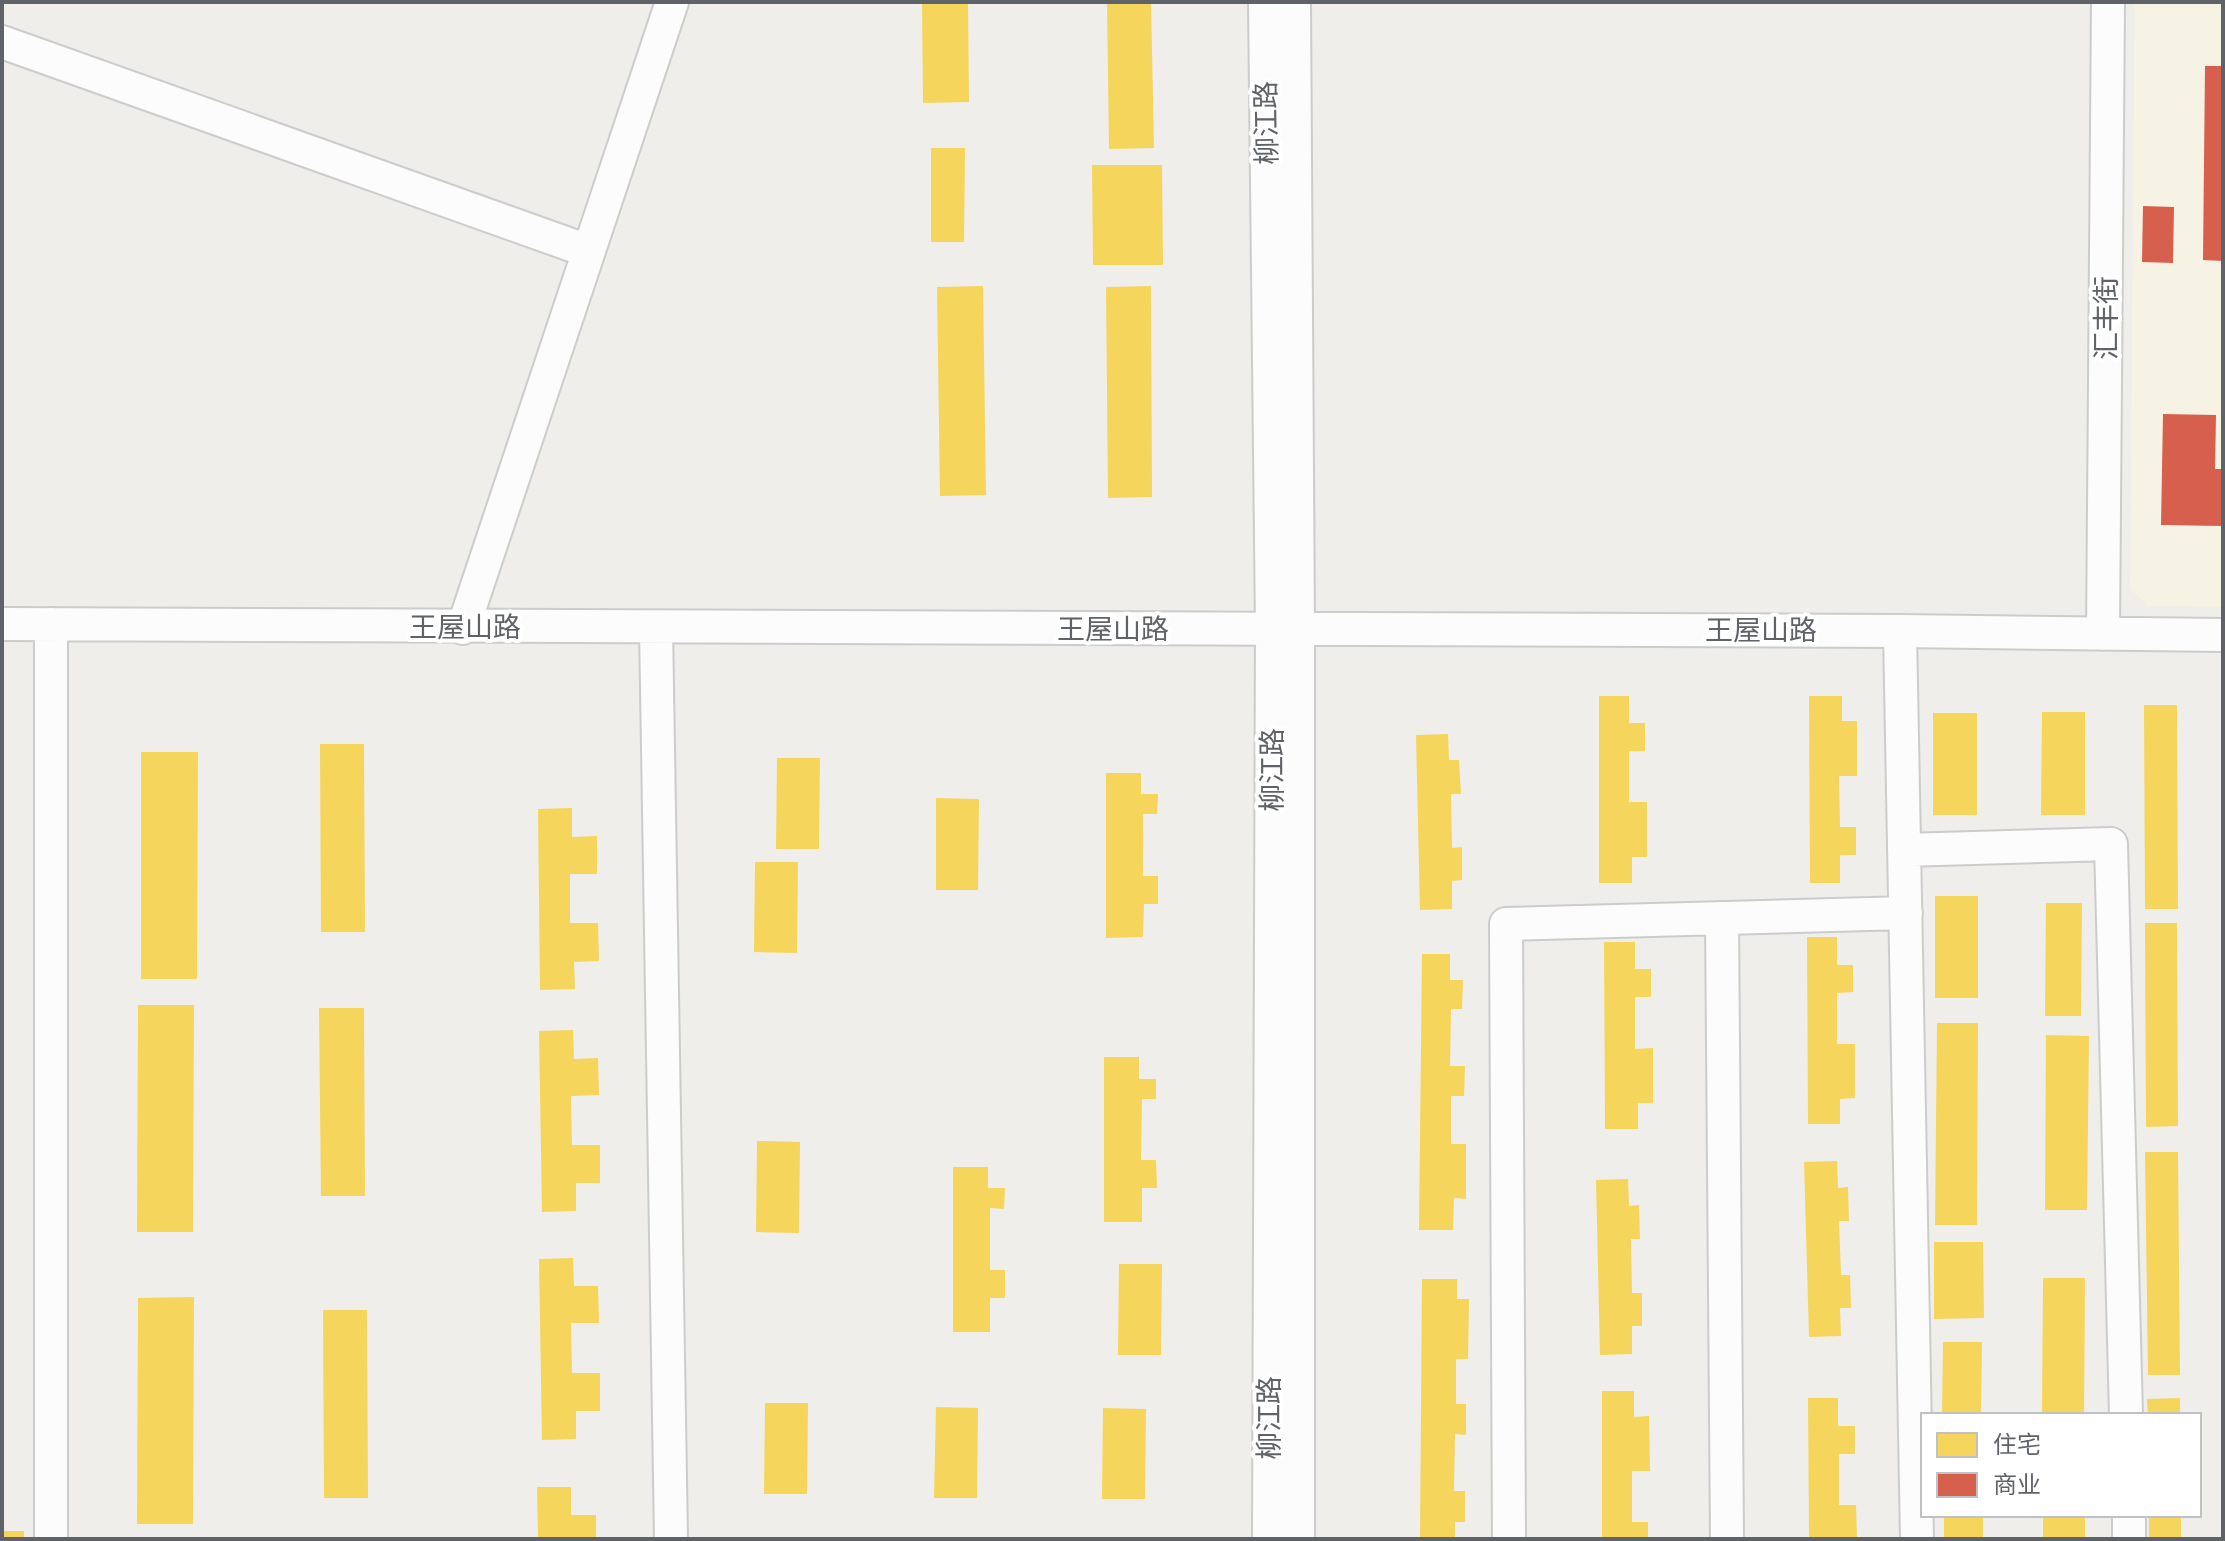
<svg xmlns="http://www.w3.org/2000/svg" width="2225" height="1541" font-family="'Source Sans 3','Noto Sans SC',sans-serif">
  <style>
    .commercial { fill: #f7f3e4 }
    .homes { fill: #f6d55c }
    .shops { fill: #d6604d }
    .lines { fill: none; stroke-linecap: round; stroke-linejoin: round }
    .minor-casing { stroke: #cbcccc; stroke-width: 36 }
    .minor { stroke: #fdfcfc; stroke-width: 32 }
    .labels { text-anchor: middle; stroke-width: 8; stroke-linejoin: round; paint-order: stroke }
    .street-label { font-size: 28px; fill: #5f6368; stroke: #fff }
  </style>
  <rect width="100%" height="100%" fill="#efeeea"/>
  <path class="commercial" d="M2135 2H2223V607L2148 606 2130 589Z"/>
  <path class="homes" d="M922 2H968L969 102 923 103Z
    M1107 2H1151L1154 148 1109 149Z
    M931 148H965L964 242H931Z
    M1092 165H1162L1163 265H1093Z
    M983 286 986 495 940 496 937 287Z
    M1151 286 1152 497 1108 498 1106 287Z
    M1599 696H1629V723H1645V751H1629V802H1647V857H1632V883H1599Z
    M1809 696H1842V721H1857V776H1839L1840 827H1856V855H1840V883H1810Z
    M2144 705H2177L2178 909H2145Z
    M2042 712H2085V815H2041Z
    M1933 713H1977V815H1933Z
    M1448 734 1449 760H1459L1461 794H1451L1452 848 1462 847V880L1452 881V909L1420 910 1416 735Z
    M320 744H364L365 932H321Z
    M141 752H198L197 979H141Z
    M777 758H820L819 849H776Z
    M1106 773H1141V794H1158L1157 814H1143V876H1158V904H1144L1143 937 1106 938Z
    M936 798 979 799 978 890H936Z
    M572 808V837L597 836V874H570V923H598L599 961 574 962 575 989 540 990 538 809Z
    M755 862H798L797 953 754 952Z
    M1935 896H1978V998H1935Z
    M2046 903H2082L2081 1016H2045Z
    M2145 923H2177L2178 1126 2146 1127Z
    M1807 937H1837V965H1853V992L1837 993V1044H1855V1098L1840 1099V1124H1808Z
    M1604 942H1635V969H1651V997H1635V1049L1653 1048V1103H1638V1129H1605Z
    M1422 954H1450V980H1463L1462 1009H1451L1450 1066H1465L1464 1096H1451V1144H1466V1199L1454 1198 1453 1230H1419Z
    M138 1005H194L193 1232H137Z
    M319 1008H364L365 1196H321Z
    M1937 1023H1978L1977 1225H1935Z
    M573 1030 574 1059 598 1058 599 1095 571 1096 572 1145H600V1183H576V1211L542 1212 539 1031Z
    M2046 1035 2089 1036 2087 1210H2045Z
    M1104 1057H1139V1079H1156V1099H1142L1141 1160H1156L1157 1188H1142V1222H1104Z
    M757 1141 800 1142 799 1233 756 1232Z
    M2145 1152H2178L2180 1375H2148Z
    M1837 1161 1838 1188 1848 1187 1849 1221H1839L1841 1275H1850L1851 1308H1840L1841 1336 1809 1337 1804 1162Z
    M953 1167H988V1188H1005L1004 1209 990 1208V1270H1005V1298H990V1332H953Z
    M1628 1179 1629 1206 1639 1205 1640 1239H1631L1632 1293H1642V1326H1632V1354L1600 1355 1596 1180Z
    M1934 1242H1983L1984 1318 1934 1319Z
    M573 1258 574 1286H598L599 1323H571L572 1373H600V1411H576V1439L542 1440 539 1259Z
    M1119 1264H1162L1161 1355H1118Z
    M2043 1278H2085L2084 1415H2042Z
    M1422 1279H1457V1299H1469L1468 1359H1456V1404H1466V1435L1455 1434 1454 1491H1465V1522H1455V1539H1420Z
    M194 1297 193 1524H137L138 1298Z
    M323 1310H367L368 1498H324Z
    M1943 1342H1982L1981 1415H1942Z
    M1602 1391H1634V1417L1649 1416 1650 1471H1632V1522H1648V1539H1602Z
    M1808 1398H1838V1426H1855V1454H1839V1505H1856L1857 1539H1809Z
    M2180 1398V1415H2148L2147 1399Z
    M765 1403H808L807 1494H764Z
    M936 1407 978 1408 977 1498H934Z
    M1103 1408 1146 1409 1145 1499H1102Z
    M537 1487H571V1515H596V1539H538Z
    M1944 1515H1983V1539H1944Z
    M2043 1515H2085V1539H2043Z
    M2149 1515H2181V1539H2149Z
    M2 1531H24V1539H2Z"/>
  <path class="shops" d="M2205 66H2223V261L2203 260Z
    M2143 206 2174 207 2173 263 2142 262Z
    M2163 414 2216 415 2215 469H2223V526L2161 525Z"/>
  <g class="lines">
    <defs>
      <path id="minor" d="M1265 2 1272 629 1269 1539
        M1294 2 1298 628V1539
        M2 42 588 251
        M2 624 1900 631 2223 635
        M656 627 671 1539
        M463 628 672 2
        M1900 631 1917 1539
        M2103 634 2108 2
        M1904 850 2111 844 2126 1415
        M1722 918 1727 1539
        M2129 1515V1539
        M51 1539V624
        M1509 1539 1506 924 1906 913"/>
    </defs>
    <use href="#minor" class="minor-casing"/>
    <use href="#minor" class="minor"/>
  </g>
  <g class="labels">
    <g class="street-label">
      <text transform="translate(1266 123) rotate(-91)" y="10">柳江路</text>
      <text transform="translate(2106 318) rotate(-90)" y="10">汇丰街</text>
      <text x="465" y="637">王屋山路</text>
      <text x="1113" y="639">王屋山路</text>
      <text x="1761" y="640">王屋山路</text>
      <text transform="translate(1272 770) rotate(-90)" y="10">柳江路</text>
      <text transform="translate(1269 1418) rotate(-90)" y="10">柳江路</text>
    </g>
  </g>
  <rect width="2225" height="1541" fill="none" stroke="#5f6368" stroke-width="8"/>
  <rect x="1921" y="1413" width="280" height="104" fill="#ffffff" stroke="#bfc1c3" stroke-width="2"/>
  <rect x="1937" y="1433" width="40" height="24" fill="#f6d55c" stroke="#bfc1c3" stroke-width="2"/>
  <text x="1993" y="1453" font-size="24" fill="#5f6368">住宅</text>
  <rect x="1937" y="1473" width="40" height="24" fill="#d6604d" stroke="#bfc1c3" stroke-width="2"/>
  <text x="1993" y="1493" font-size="24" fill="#5f6368">商业</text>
</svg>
